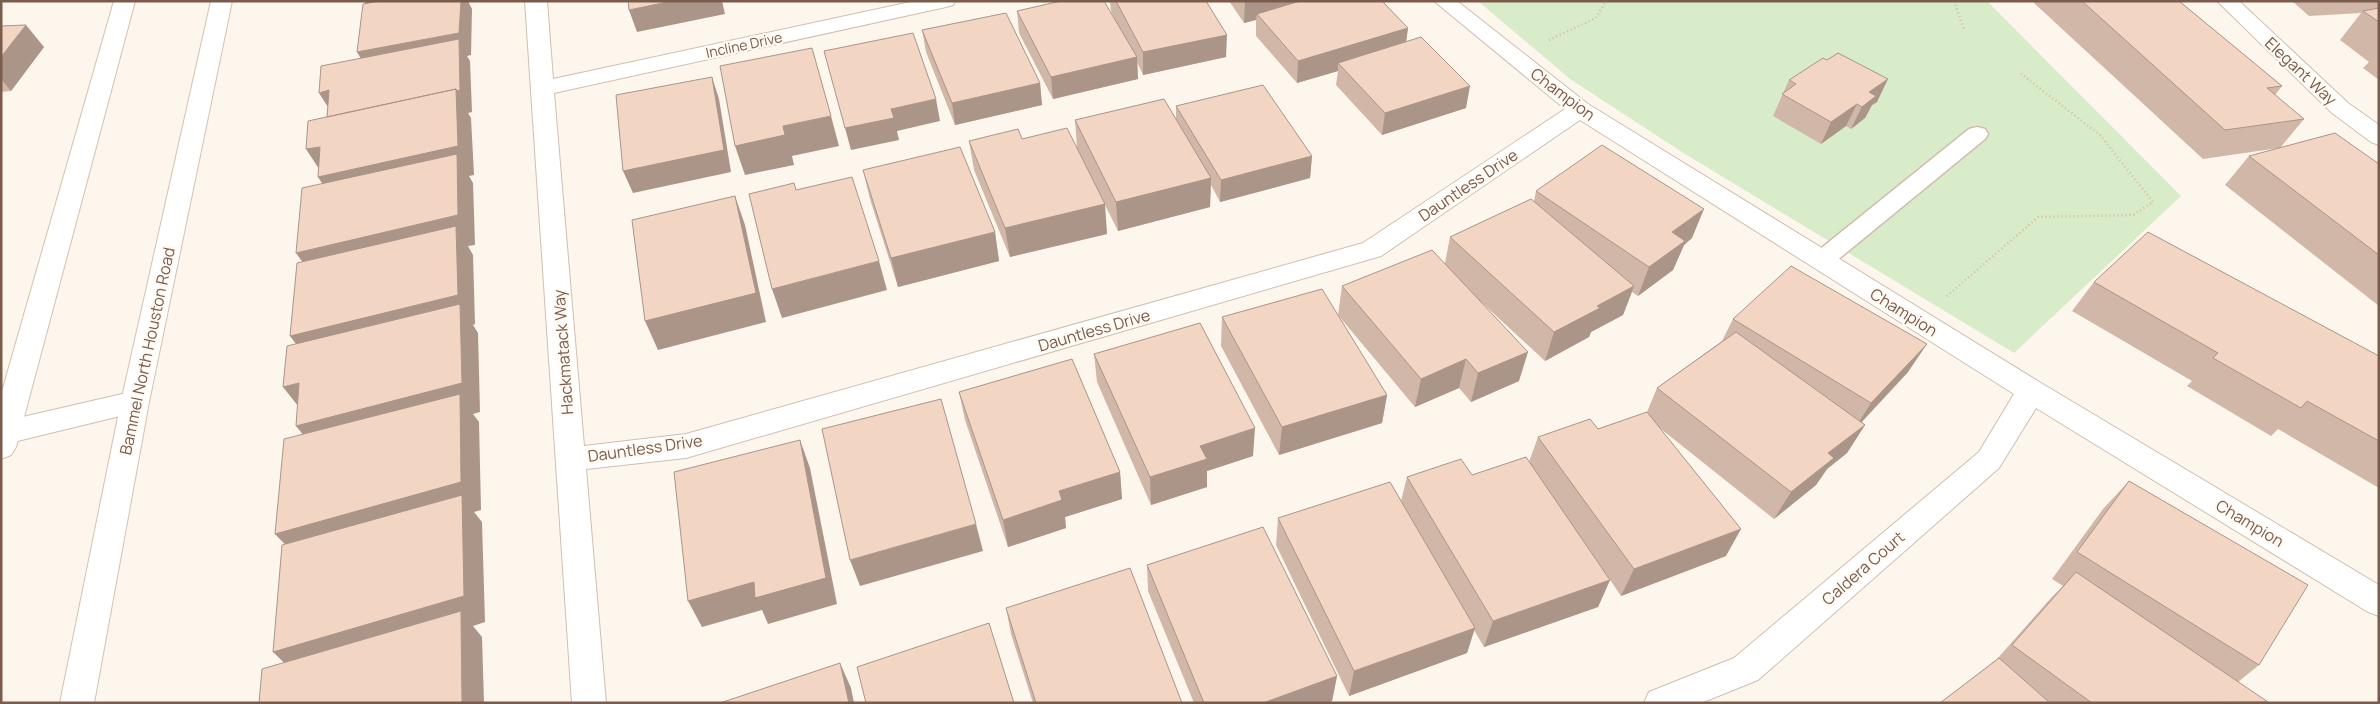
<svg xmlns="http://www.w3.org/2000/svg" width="2380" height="704" font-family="Manrope,sans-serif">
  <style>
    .green { fill: #d8ecc9 }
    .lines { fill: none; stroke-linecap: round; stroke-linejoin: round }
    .lane-casing { stroke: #d1beb0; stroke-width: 3 }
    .street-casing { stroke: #d1beb0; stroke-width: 2 }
    .secondary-casing { stroke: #d6c0b0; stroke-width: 2 }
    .path { stroke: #d9b8a5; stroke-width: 2.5; stroke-dasharray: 1 3; stroke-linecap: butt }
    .lane { fill: #fff; fill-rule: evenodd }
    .street { fill: #fff; fill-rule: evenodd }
    .secondary { fill: #fff; fill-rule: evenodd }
    .wall { fill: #d1b7a8 }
    .shaded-wall { fill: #aa9588 }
    .building { fill: #f3d5c3; stroke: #aa9588 }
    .labels { text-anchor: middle; stroke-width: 4.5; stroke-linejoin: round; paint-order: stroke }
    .far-street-label { font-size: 14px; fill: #7a5c4d; stroke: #fffaf3 }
    .street-label { font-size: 16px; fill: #7a5c4d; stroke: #fffaf3 }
  </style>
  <rect width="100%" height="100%" fill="#fdf6ec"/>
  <path class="green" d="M1478 1H1987L2181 196 2014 353 1685 154 1570 79Z"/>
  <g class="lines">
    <defs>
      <path id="lane" d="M1977 127 1985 129 1988 134 1985 139 1830 266 1822 268 1814 266 1810 260 1814 254 1969 129Z"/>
      <path id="street" d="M525 1H547L553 79 915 1H956L953 5 946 7 554 93 584 446 686 434 1363 243 1565 109 1434 1H1457L1588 104 2041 383 2379 585V616L2368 612 2036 408 1999 468 1758 680 1701 703H1644L1649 692 1734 658 1979 452 2014 394 1580 120 1381 256 686 458 586 469 606 703H572Z
        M2217 1H2239L2348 103 2379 125V145L2371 142 2332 113Z
        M135 391 145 394 149 402 145 410 1 445V422Z"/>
      <path id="secondary" d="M114 1H135L16 447 11 455 1 459V395Z
        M211 1H232L149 402 94 703H60L121 402Z"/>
    </defs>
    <use href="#lane" class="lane-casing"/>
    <use href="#street" class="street-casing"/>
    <use href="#secondary" class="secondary-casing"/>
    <path class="path" d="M1954 1 1964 29
      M1549 40 1596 18 1606 1
      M1947 296 2038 217 2133 215 2153 202 2100 135 2020 73"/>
    <use href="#lane" class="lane"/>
    <use href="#street" class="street"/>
    <use href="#secondary" class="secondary"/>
  </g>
  <path class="wall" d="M1110 1H1206L1226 57 1143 75 1137 62 1138 79 1053 99 1019 33 1017 11 1117 24 1111 11Z
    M1229 1H1382L1408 28 1406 42 1466 108 1382 135 1336 85 1338 71 1297 83 1256 36V20L1244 23Z
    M2035 1H2179L2282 86 2275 95 2304 119 2280 148 2379 164V306L2225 185 2249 156 2279 148 2203 159 2034 3Z
    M2292 1H2379V80L2363 68 2369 62 2340 40 2361 13 2309 16Z
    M1 26 44 47 11 91 1 92Z
    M922 30 1040 83 1042 105 955 125 926 52Z
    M1789 80 1877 102 1872 105 1865 118 1851 129 1846 126 1821 144 1773 116Z
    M1176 106 1312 156 1310 178 1220 202 1211 185 1210 207 1118 231 1103 201 1107 234 1010 257 974 170 969 141 1022 139 1077 148 1075 120 1176 119Z
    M863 170 995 232 999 261 898 287 870 199Z
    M1536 191 1692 238 1684 245 1673 270 1638 296 1632 292 1623 315 1591 332 1589 337 1545 361 1478 299 1519 381 1471 402 1459 388 1415 407 1338 315 1342 286 1445 263 1450 237 1534 201Z
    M2094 282 2379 356V488L2278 429 2271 436 2187 386 2192 381 2072 311Z
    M1222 317 1387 395 1382 423 1279 455 1221 346Z
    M1733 319 1908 372 1862 422 1865 425 1847 453 1827 469 1816 485 1774 519 1661 429 1726 556 1621 596 1602 568 1610 580 1598 607 1484 647 1474 630 1467 653 1349 696 1276 545 1278 518 1401 501 1407 477 1472 475 1529 462 1538 437 1598 429 1647 412 1657 388 1722 341Z
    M1094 354 1253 456 1207 471V487L1151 505 1097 382Z
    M959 392 1120 472 1122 499 1065 517 1066 528 1008 547 965 420Z
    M2129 481 2259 665 2238 682 2267 703H1940L1997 659 2051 598 2063 586 2052 579 2103 509Z
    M1147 565 1337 676 1332 701 1327 703H1194L1148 591Z
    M1006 608 1182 703H1033L1011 634Z"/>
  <path class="shaded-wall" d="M364 1H468L472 9 471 55 467 56 470 61 472 112 468 113 471 118 474 175 469 176 473 183 475 245 468 246 473 255 475 324 473 325 478 333 480 412 473 414 479 422 481 510 474 512 482 522 485 622 473 626 482 637 484 703H462L300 678 273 652 301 561 275 534 319 454 296 426 312 365 290 336 317 282 296 253 337 206 318 177 323 175 306 149 370 74 357 52 375 19Z
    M672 1H722L725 14 637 32 629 10Z
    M1245 1H1337L1257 14 1256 20 1244 23Z
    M26 25 44 47 11 91 1 79V57Z
    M1408 28 1405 50 1338 63V71L1297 83 1298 61Z
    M1227 35 1226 57 1143 75V52Z
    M1137 57 1138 79 1053 99 1051 77Z
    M712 77 719 99 731 172 633 193 623 171Z
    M1888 79 1877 102 1872 105 1865 118 1851 129 1869 92Z
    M1040 83 1042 105 955 125 952 103Z
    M1470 86 1466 108 1382 135 1385 113Z
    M329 90 333 115 319 93Z
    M936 99 940 121 897 131 899 140 851 150 845 128 891 109Z
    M1857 104 1846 126 1821 144 1831 122Z
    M831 116 839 146 792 156 794 165 745 175 735 146 783 126Z
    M1312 156 1310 178 1220 202 1221 180Z
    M1211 178 1210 207 1118 231 1116 202Z
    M735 196 745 225 766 322 658 350 645 321Z
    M1105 204 1107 234 1010 257 1005 228Z
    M1704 209 1692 238 1684 245 1673 270 1638 296 1649 267 1672 232Z
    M995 232 999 261 898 287 891 258Z
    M879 261 887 290 782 318 772 289Z
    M1634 286 1623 315 1591 332 1589 337 1545 361 1554 332 1597 306Z
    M1927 344 1908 372 1853 431 1871 403Z
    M1528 352 1519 381 1471 402 1478 373Z
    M1466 359 1459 388 1415 407 1421 379Z
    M299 383 306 416 283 387Z
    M1387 395 1382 423 1279 455 1282 427Z
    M1865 425 1847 453 1827 469 1816 485 1774 519 1791 492 1828 453Z
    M1255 428 1253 456 1207 471V487L1151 505 1150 477 1200 446Z
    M800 440 810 468 837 604 768 624 762 610 702 627 688 601Z
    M1120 472 1122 499 1065 517 1066 528 1008 547 1003 520 1059 491Z
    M976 524 983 551 860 586 850 560Z
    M1741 529 1726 556 1621 596 1634 569Z
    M1610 580 1598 607 1484 647 1493 621Z
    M1475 628 1467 653 1349 696 1354 671Z
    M840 663 851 688 854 703H849Z
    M1337 676 1332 701 1327 703H1263Z"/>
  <path class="building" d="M380 1H461L459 33 357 52 363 4Z
    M628 1H672L629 10Z
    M1061 1H1104L1137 57 1051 77 1017 11Z
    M1116 1H1206L1227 35 1143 52Z
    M1300 1H1382L1408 28 1298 61 1257 14Z
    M2082 1H2179L2282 86 2267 88 2304 119 2225 130Z
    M2379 8V22L2363 11Z
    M1006 13 1040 83 952 103 922 30Z
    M26 25 1 57V26Z
    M913 33 936 99 891 109 894 118 845 128 824 51Z
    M1421 37 1470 86 1385 113 1338 63Z
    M459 39 460 90 457 91 456 89 327 117 329 90 319 93 321 66Z
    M812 48 831 116 783 126 785 135 735 146 720 66Z
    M1838 53 1888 79 1869 92 1876 96 1862 107 1857 104 1831 122 1782 94 1796 84 1789 80 1823 58 1827 60Z
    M712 77 724 150 623 171 616 95Z
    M1263 85 1312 156 1221 180 1176 106Z
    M456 89 458 146 318 177 320 147 306 149 308 121Z
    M1164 99 1211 178 1116 202 1075 120Z
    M1067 128 1105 204 1005 228 969 141 1018 129 1022 139Z
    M2335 133 2379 164V255L2249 156Z
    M1602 145 1704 209 1672 232 1685 241 1649 267 1536 191Z
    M960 147 995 232 891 258 863 170Z
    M457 154 458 215 296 253 302 188Z
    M852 177 879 261 772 289 749 194 794 183 796 190Z
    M735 196 756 293 645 321 632 220Z
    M1531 199 1634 286 1597 306 1600 308 1554 332 1450 237Z
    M456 226 458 295 290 336 297 263Z
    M2148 232 2379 356V441L2307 401 2301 408 2213 358 2218 353 2094 282Z
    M1432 250 1528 352 1478 373 1466 359 1421 379 1342 286Z
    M1791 266 1927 344 1871 403 1733 319Z
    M1322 289 1387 395 1282 427 1222 317Z
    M460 304 462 383 296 426 299 383 283 387 287 346Z
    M1200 323 1255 428 1200 446 1207 459 1150 477 1094 354Z
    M1736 332 1865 425 1828 453 1834 458 1791 492 1657 388Z
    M1072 359 1120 472 1059 491 1062 500 1003 520 959 392Z
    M460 394 461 482 275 534 284 439Z
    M941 399 976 524 850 560 822 429Z
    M1647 412 1741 529 1634 569 1538 437 1590 419 1598 429Z
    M800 440 826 578 755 598 754 582 688 601 674 472Z
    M1526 457 1610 580 1493 621 1407 477 1461 459 1472 475Z
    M2129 481 2308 585 2259 665 2077 552Z
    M1390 482 1475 628 1354 671 1278 518Z
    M462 495 464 596 273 652 282 545Z
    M1263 527 1337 676 1263 703H1204L1147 565Z
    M1130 568 1182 703H1036L1006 608Z
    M2076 572 2268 702 2092 703 2012 645Z
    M461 611 462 703H259L262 669Z
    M989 623 1014 703H866L857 667Z
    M1999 658 2050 703H1940Z
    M840 663 849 703H720Z"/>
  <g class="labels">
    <g class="far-street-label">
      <text transform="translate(744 45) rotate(-12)" y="5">Incline Drive</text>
    </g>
    <g class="street-label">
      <text transform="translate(2301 71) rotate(43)" y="6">Elegant Way</text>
      <text transform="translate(1563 94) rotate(37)" y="6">Champion</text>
      <text transform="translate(1468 185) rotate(-34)" y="6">Dauntless Drive</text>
      <text transform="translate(1904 312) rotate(32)" y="6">Champion</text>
      <text transform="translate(1094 330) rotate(-16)" y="6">Dauntless Drive</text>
      <text transform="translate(147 351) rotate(-78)" y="6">Bammel North Houston Road</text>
      <text transform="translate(563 352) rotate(-94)" y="6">Hackmatack Way</text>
      <text transform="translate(645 448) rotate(-8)" y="6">Dauntless Drive</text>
      <text transform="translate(2250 523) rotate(31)" y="6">Champion</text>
      <text transform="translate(1863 568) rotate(-41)" y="6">Caldera Court</text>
    </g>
  </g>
  <rect width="2380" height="704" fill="none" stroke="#7a5c4d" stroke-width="5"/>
</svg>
